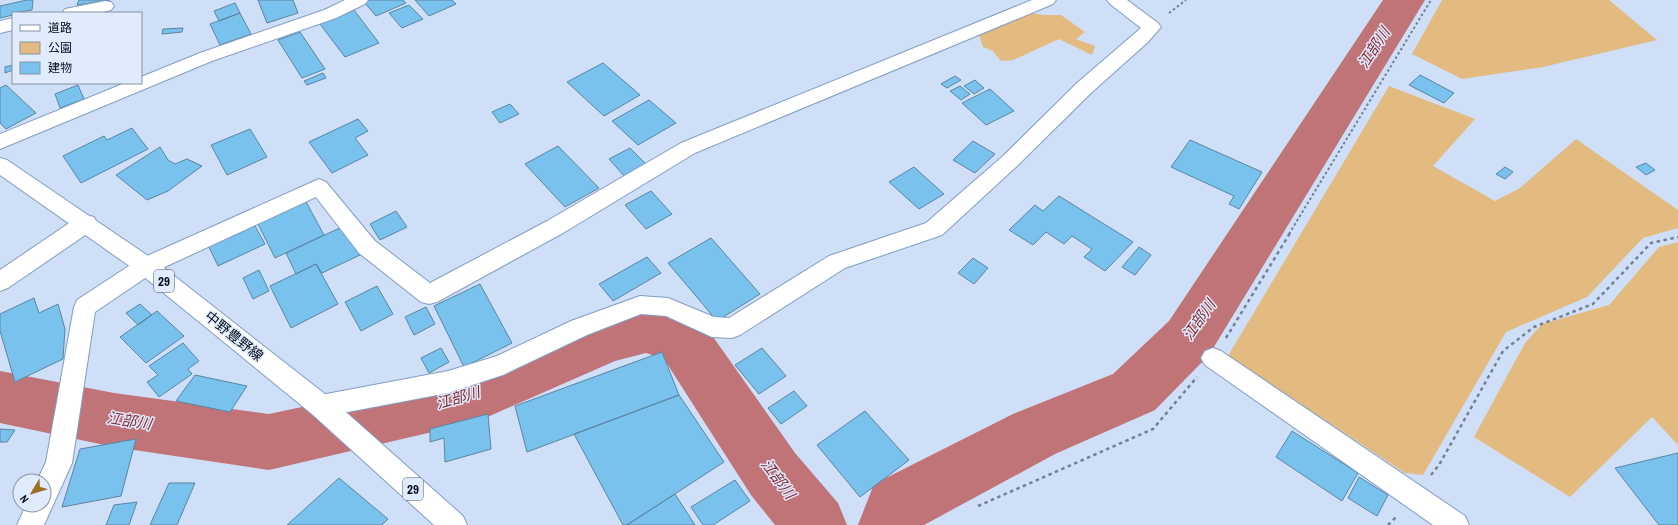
<svg xmlns="http://www.w3.org/2000/svg" width="1678" height="525" font-family="'Archivo Narrow','Noto Sans JP',sans-serif">
  <style>
    .green { fill: #e3bb81 }
    .lines { fill: none; stroke-linecap: round; stroke-linejoin: round }
    .river { fill: #c07478; fill-rule: evenodd }
    .building { fill: #79c2ee; stroke: #5a85a0 }
    .street-casing { stroke: #829dc3; stroke-width: 2 }
    .secondary-casing { stroke: #829dc3; stroke-width: 2 }
    .primary-casing { stroke: #829dc3; stroke-width: 2 }
    .path-far1 { stroke: #738093; stroke-width: 2; stroke-dasharray: 2.5 2.5; stroke-linecap: butt }
    .path { stroke: #738093; stroke-width: 2.5; stroke-dasharray: 3.5 3.5; stroke-linecap: butt }
    .street { fill: #fff; fill-rule: evenodd }
    .secondary { fill: #fff; fill-rule: evenodd }
    .primary { fill: #fff; fill-rule: evenodd }
    .labels { text-anchor: middle; stroke-width: 3; stroke-linejoin: round; paint-order: stroke }
    .shield { fill: #e0ecfc; stroke: #464f5d; stroke-width: 1 }
    .shield-label { font-size: 13px; font-weight: bold; fill: #040c19 }
    .street-label { font-size: 14px; fill: #040c19; stroke: #e0ecfc }
    .water-label { font-size: 15px; font-style: italic; fill: #852835; stroke: #e0ecfc }
  </style>
  <rect width="100%" height="100%" fill="#cedff7"/>
  <path class="green" d="M1442 0H1609L1657 40 1543 67 1462 79 1412 54Z
    M1019 11 1044 15H1061L1085 32 1076 39 1095 46 1092 55 1059 39 1013 60 1001 61 993 51 983 47 980 37 977 34Z
    M1389 86 1475 119 1433 166 1495 201 1520 188 1576 139 1678 210V228L1643 238 1587 297 1506 332 1423 475 1405 473 1228 356Z
    M1678 242V445L1652 417 1570 497 1474 437 1525 343 1542 324 1609 305 1659 247Z"/>
  <g class="lines">
    <path class="river" d="M1383 0H1425L1209 355 1155 410 1055 454 924 525H858L874 484 1013 414 1113 374 1169 321Z
      M646 305 704 324 795 453 838 503 847 525H775L751 495 664 359 646 353 615 361 492 415 471 423 269 470 114 447 0 423V371L114 393 269 414 466 372 584 323 604 316Z"/>
  </g>
  <path class="building" d="M27 0H33L32 10 13 13V15L0 18V6Z
    M79 0H110L77 5Z
    M258 0H293L298 13 267 23Z
    M369 0H403L406 3 376 16 364 2Z
    M415 0H452L456 4 429 16Z
    M235 3 240 13 219 21 214 11Z
    M409 5 423 19 402 28 389 13Z
    M354 10 379 43 345 57 320 24Z
    M240 13 251 34 220 45 210 24Z
    M183 28 182 32 162 34 163 29Z
    M300 32 325 69 302 78 278 40Z
    M603 63 640 95 604 116 567 82Z
    M13 65V70L5 73V67Z
    M323 73 326 78 307 85 304 81Z
    M1420 75 1454 93 1444 103 1409 85Z
    M955 76 961 80 947 88 941 84Z
    M975 80 984 88 974 94 964 86Z
    M6 85 36 113 6 129 0 123V88Z
    M78 85 84 99 60 108 55 94Z
    M960 86 970 94 961 100 950 91Z
    M990 89 1014 111 986 125 962 103Z
    M649 100 676 123 638 145 612 121Z
    M510 104 519 114 500 123 492 112Z
    M358 119 368 131 355 138 368 155 332 173 309 142Z
    M132 128 148 149 81 183 63 156 104 136 107 140Z
    M250 129 267 157 227 175 211 145Z
    M1190 140 1262 172 1239 209 1229 204 1234 196 1171 167Z
    M973 141 995 154 975 173 953 160Z
    M558 146 599 188 565 207 525 164Z
    M160 147 168 160 175 164 187 159 202 166 168 191 147 200 116 175Z
    M630 148 647 165 625 177 609 159Z
    M1646 163 1655 170 1646 175 1636 167Z
    M914 167 944 194 919 209 889 182Z
    M1505 167 1513 172 1505 179 1496 174Z
    M651 191 672 214 646 229 625 205Z
    M1059 196 1133 242 1105 271 1084 257 1092 249 1072 236 1064 244 1046 232 1033 245 1009 230 1035 205 1043 211Z
    M305 200 324 235 275 258 257 222Z
    M396 211 407 227 380 240 370 224Z
    M254 224 265 244 218 266 208 245Z
    M344 226 360 255 322 273 316 264 296 274 286 253Z
    M711 238 760 294 717 321 668 263Z
    M1139 247 1151 255 1135 275 1122 267Z
    M647 257 661 273 613 301 599 284Z
    M973 258 988 268 974 284 958 273Z
    M316 264 338 304 291 328 270 286Z
    M259 270 269 291 253 299 243 278Z
    M480 284 512 343 464 367 434 306Z
    M377 286 393 314 361 331 345 302Z
    M34 298 39 313 58 304 65 329 63 359 15 382 0 331V314Z
    M140 304 152 315 138 325 126 313Z
    M426 307 435 324 414 335 405 317Z
    M157 311 184 336 146 363 120 337Z
    M183 343 199 361 188 369 192 374 159 397 147 382 158 375 149 366Z
    M441 348 449 362 429 373 421 358Z
    M762 348 786 376 759 394 735 365Z
    M662 352 679 395 527 452 515 406Z
    M195 375 247 386 230 412 176 401Z
    M794 391 807 406 781 424 768 408Z
    M679 395 724 462 627 525H623L574 434Z
    M865 411 909 460 860 497 817 445Z
    M488 414 491 449 445 462 444 438 430 442V429Z
    M0 429 15 430 7 442H0Z
    M1292 431 1358 473 1342 501 1276 457Z
    M136 439 121 496 62 507 80 449Z
    M1678 453V525H1659L1615 468Z
    M1359 477 1388 495 1377 516 1348 498Z
    M339 478 388 519 382 525H287Z
    M735 480 750 501 713 525H703L691 507Z
    M169 483H195L177 525H150Z
    M675 494 695 525H627Z
    M137 502 129 525H106L114 505Z"/>
  <g class="lines">
    <defs>
      <path id="street" d="M345 0H368L365 4 336 18 212 61 0 149V134L125 83H141V77L200 53 324 10Z
        M1032 0H1056L1053 4 695 153 563 233 437 302 429 304 421 302 359 253 316 197 154 272 95 312 72 463 44 525H17L26 505H44V481H37L46 462 74 307 77 300 138 260 319 179 326 182 375 241 430 283 547 221 681 143Z
        M1107 0H1127L1158 23 1161 27 1148 42 1091 93 1017 166 942 235 845 268 740 335 732 338 712 337 666 316 641 314 587 335 503 375 448 393 321 417 312 414 309 406 312 398 321 395 448 371 497 356 571 321 640 296 668 298 714 317 729 318 829 256 926 223 1003 156 1077 83 1141 28 1110 4Z
        M105 1 111 2 114 6 111 10 98 13H62L65 9Z
        M13 18V30L0 33V21Z
        M1213 348 1221 351 1465 516 1469 525H1433L1205 365 1201 358 1205 351Z"/>
      <path id="secondary" d="M86 215 94 217 97 223 94 229 8 288 0 291V270L78 217Z"/>
      <path id="primary" d="M0 158 7 160 154 260 330 398 463 516 467 525H434L312 414 138 272 0 175Z"/>
    </defs>
    <use href="#street" class="street-casing"/>
    <use href="#secondary" class="secondary-casing"/>
    <use href="#primary" class="primary-casing"/>
    <path class="path-far1" d="M1169 13 1186 0
      M1289 234 1431 0"/>
    <path class="path" d="M1226 338 1290 233
      M1431 475 1439 465 1503 351 1534 327 1593 304 1651 243 1678 237
      M978 506 1153 429 1197 377
      M1388 525 1396 517"/>
    <use href="#street" class="street"/>
    <use href="#secondary" class="secondary"/>
    <use href="#primary" class="primary"/>
  </g>
  <g class="labels">
    <g class="shield">
      <rect x="154" y="270" width="20" height="22" rx="3"/>
      <rect x="403" y="478" width="20" height="22" rx="3"/>
    </g>
    <g class="shield-label">
      <text x="164" y="286">29</text>
      <text x="413" y="494">29</text>
    </g>
    <g class="street-label">
      <text transform="translate(234 336) rotate(39)" y="5">中野豊野線</text>
    </g>
    <g class="water-label">
      <text transform="translate(1374 48) rotate(-57)" y="5">江部川</text>
      <text transform="translate(1199 320) rotate(-55)" y="5">江部川</text>
      <text transform="translate(458 398) rotate(-16)" y="5">江部川</text>
      <text transform="translate(129 421) rotate(9)" y="5">江部川</text>
      <text transform="translate(778 479) rotate(53)" y="5">江部川</text>
    </g>
  </g>
  <rect x="12" y="12" width="130" height="72" fill="#e0ecfc" stroke="#8892a1"/>
  <rect x="20" y="25" width="20" height="6" fill="#ffffff" stroke="#8892a1"/>
  <text x="48" y="32" font-size="12" fill="#040c19">道路</text>
  <rect x="20" y="42" width="20" height="12" fill="#e3bb81" stroke="#8892a1"/>
  <text x="48" y="52" font-size="12" fill="#040c19">公園</text>
  <rect x="20" y="62" width="20" height="12" fill="#79c2ee" stroke="#8892a1"/>
  <text x="48" y="72" font-size="12" fill="#040c19">建物</text>
  <g transform="translate(32 493) rotate(232)"><circle r="19" fill="#e0ecfc" stroke="#8892a1"/>
  <path d="M0-3L7 15L0 10L-7 15Z" fill="#9d6f20"/>
  <text y="-6" font-size="11" font-weight="bold" text-anchor="middle" fill="#040c19">N</text>
  </g>
</svg>
